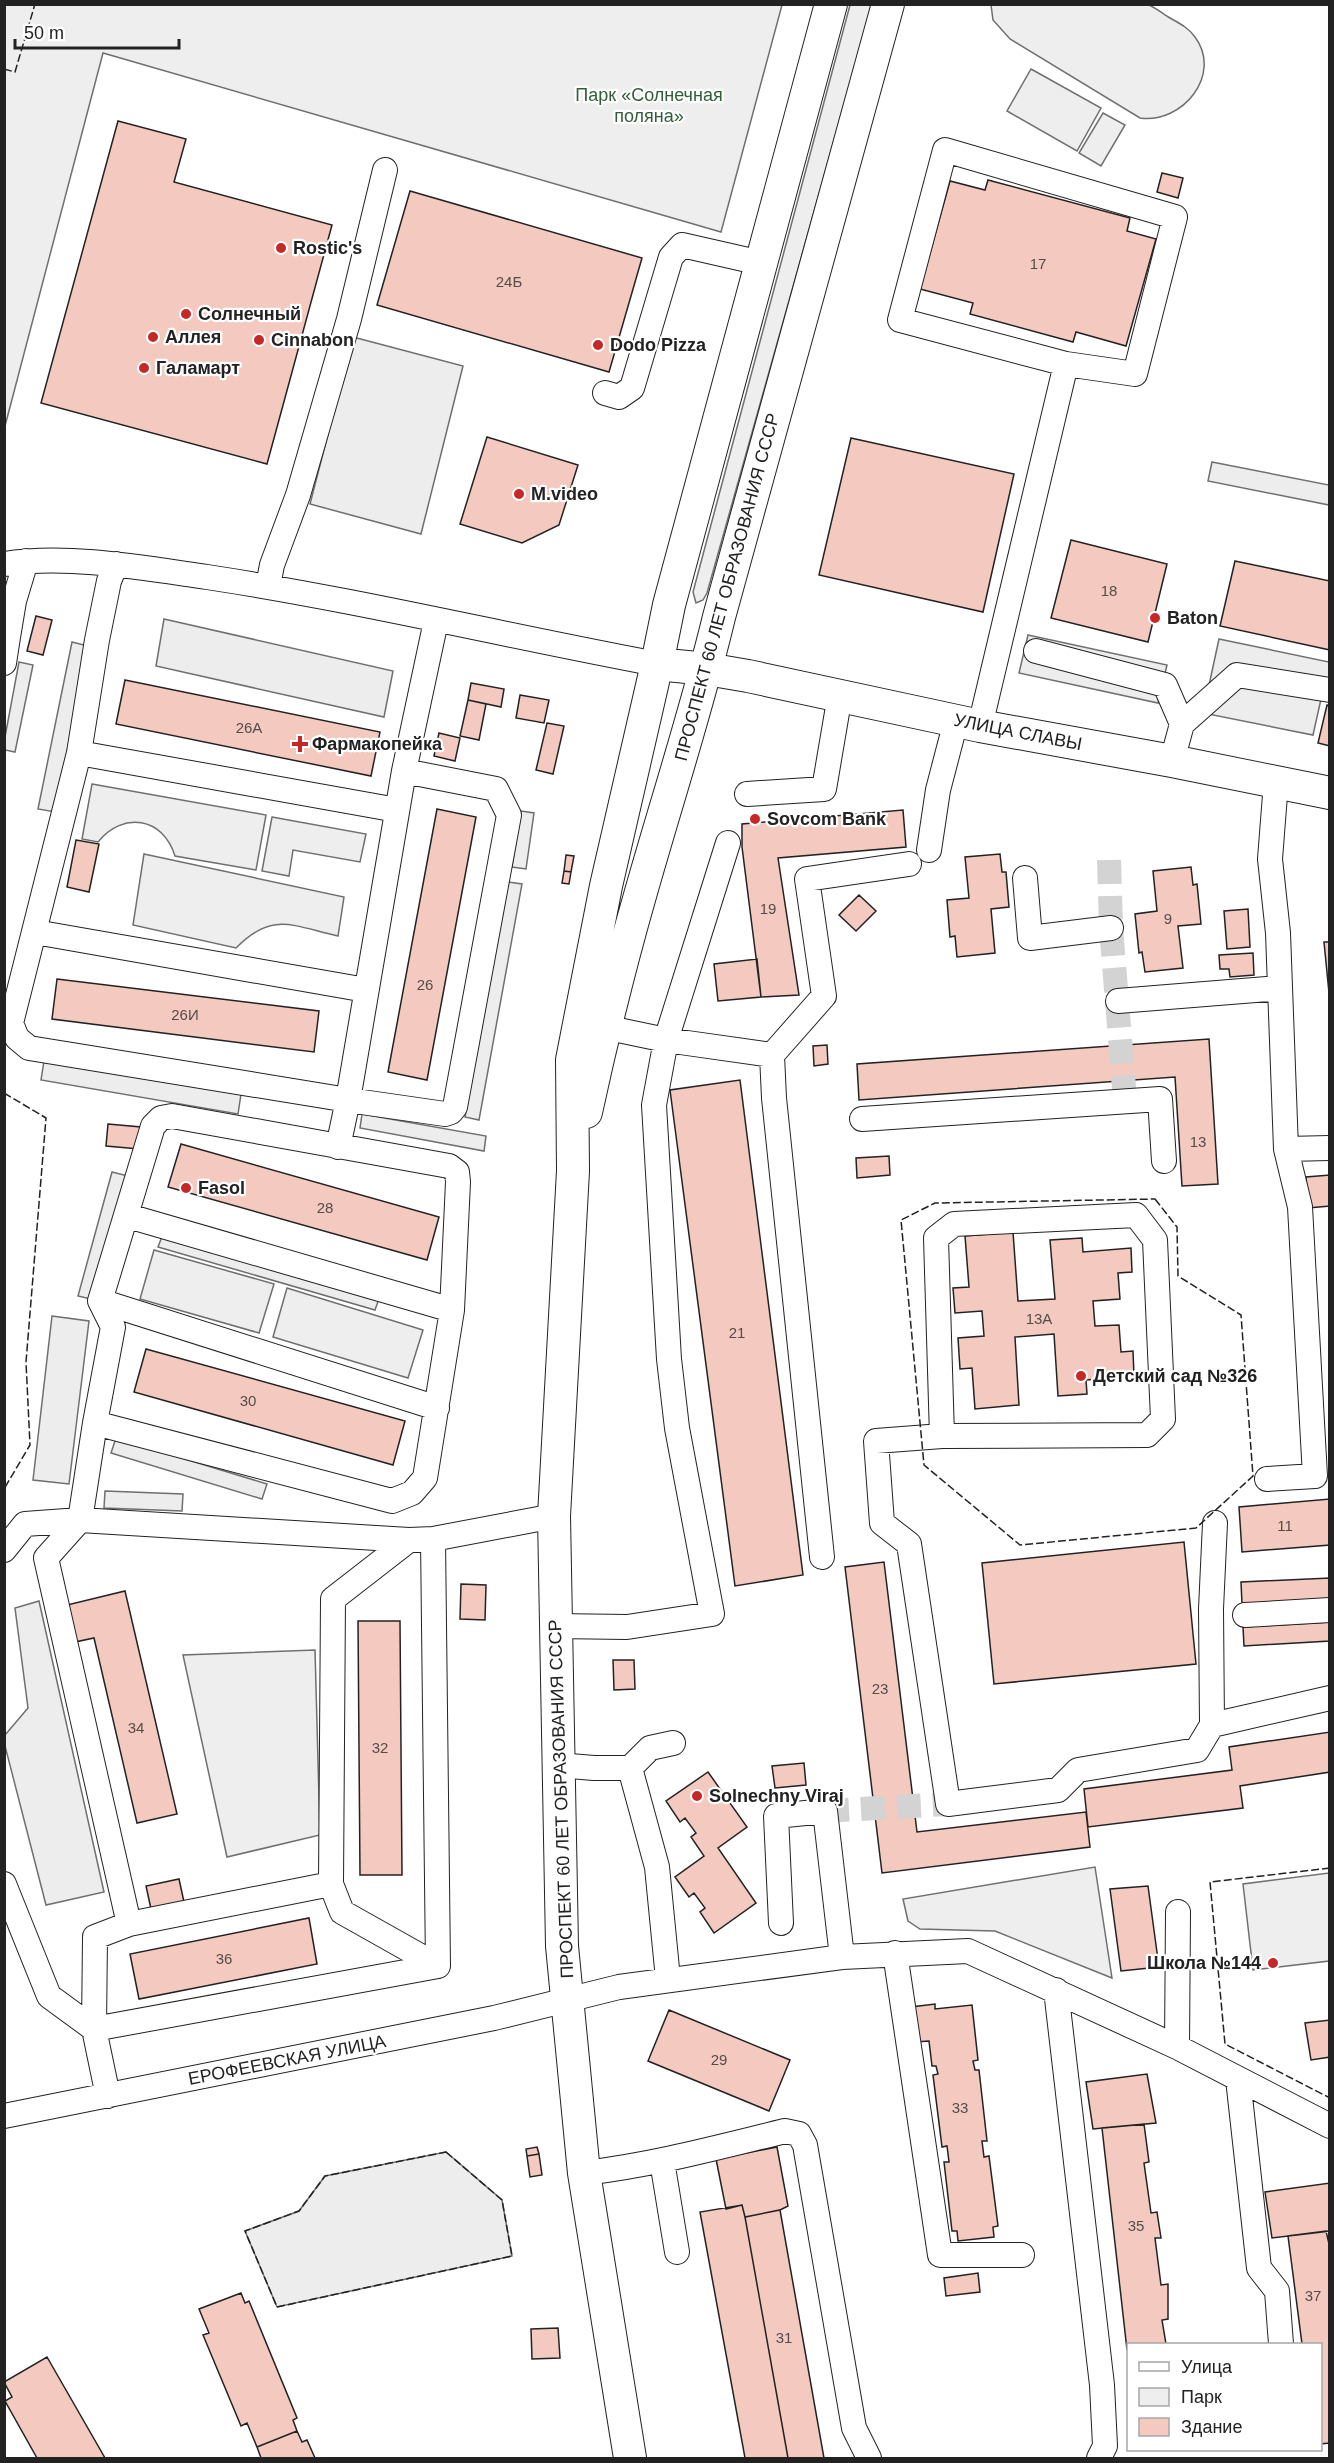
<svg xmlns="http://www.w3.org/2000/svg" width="1334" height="2463" font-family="Arial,sans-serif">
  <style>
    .green { fill: #eee; stroke: #6f6f6f; stroke-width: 1.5 }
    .parking { fill: #ededed; stroke: #6f6f6f; stroke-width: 1.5 }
    .building { fill: #f3c9c0; stroke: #222; stroke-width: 1.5 }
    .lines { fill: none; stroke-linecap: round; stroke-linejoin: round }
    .minor-tunnel { stroke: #d3d3d3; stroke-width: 24; stroke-dasharray: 24 12; stroke-linecap: butt }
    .minor-casing { stroke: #222; stroke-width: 26 }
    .major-casing { stroke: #222; stroke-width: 34 }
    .minor { stroke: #fff; stroke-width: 24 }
    .major { stroke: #fff; stroke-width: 32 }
    .fence { stroke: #222; stroke-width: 1.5; stroke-dasharray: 8 3; stroke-linecap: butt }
    .poi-dot { fill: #c62828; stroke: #fff; stroke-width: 2 }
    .labels { text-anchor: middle; stroke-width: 4.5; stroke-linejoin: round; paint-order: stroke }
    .number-label { font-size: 15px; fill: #564c4a }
    .park-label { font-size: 18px; fill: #2f5e38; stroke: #fff }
    .poi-label { font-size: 18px; font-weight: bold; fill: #222; stroke: #fff; text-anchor: start }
    .street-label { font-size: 18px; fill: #222; stroke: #fff }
  </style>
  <rect width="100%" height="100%" fill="#fff"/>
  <path class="green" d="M5 4H782V5L721 232 103 53 5 426Z
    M850 5H872L707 593 703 600 696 603 693 592Z
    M991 5C1027 4 1064 4 1101 4 1115 4 1132 2 1146 4 1154 6 1163 14 1170 18 1179 23 1189 28 1195 37 1223 75 1182 124 1140 118L1010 39 993 20Z
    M1031 69 1101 108 1077 151 1007 111Z
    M1103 113 1125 125 1101 166 1079 153Z
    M92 784 266 815 256 870 175 856C163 817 123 811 98 842L82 839Z
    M272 817 366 834 360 862 293 850 289 876 262 871Z
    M144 854 344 897 338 936C293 926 272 911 236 948L133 925Z
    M154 1250 274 1284 259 1333 140 1299Z
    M287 1288 423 1330 408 1378 273 1337Z
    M315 1650 320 1835 227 1857 183 1655Z
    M1095 1867 1112 1978 995 1931 920 1929 908 1921 903 1899Z
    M1329 1873V1961L1253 1970 1243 1884Z"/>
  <path class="parking" d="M353 337 463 366 421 534 310 504Z
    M1212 462 1329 485V505L1208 481Z
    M164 619 393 671 384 717 156 666Z
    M1028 635 1167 665 1158 703 1019 673Z
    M1219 639 1329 662V700L1321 699 1313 735 1203 713Z
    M72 642 88 646 55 812 38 809Z
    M19 662 33 665 15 752 5 750V737Z
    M521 811 534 813 526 869 512 867Z
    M508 882 522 884 479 1120 465 1117Z
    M44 1061 241 1094 238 1114 41 1080Z
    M362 1114 486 1136 484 1151 360 1128Z
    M112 1172 128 1176 95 1300 78 1296Z
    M163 1234 380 1296 375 1310 158 1247Z
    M52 1316 89 1321 69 1484 33 1480Z
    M116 1438 267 1484 262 1499 111 1453Z
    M105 1491 183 1494 182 1511 104 1508Z
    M39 1601 104 1892 46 1905 4 1742 5 1735 28 1708 15 1608Z
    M446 2152 502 2200 512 2256 277 2307 245 2231 299 2211 325 2176Z"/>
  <path class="building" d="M118 121 186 139 174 182 332 225 267 464 41 403Z
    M1162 173 1183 178 1178 198 1157 192Z
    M988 180 1130 218 1127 231 1156 239 1126 346 1076 332 1073 342 970 314 973 303 920 289 950 181 985 190Z
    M410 191 642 258 609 372 377 305Z
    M487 437 578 465 559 525 522 543 460 524Z
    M851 438 1014 474 983 612 819 575Z
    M1071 540 1167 564 1148 642 1051 618Z
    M1235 561 1330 581V650L1220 626Z
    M36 616 52 620 43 655 27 651Z
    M125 680 380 732 371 776 116 724Z
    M471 683 504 689 501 707 468 700Z
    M520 695 549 700 544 723 516 718Z
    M468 700 486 704 479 740 460 736Z
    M1327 705 1330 706V746L1318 743Z
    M547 723 564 726 553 774 536 770Z
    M439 733 460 738 455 761 434 756Z
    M437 809 476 817 427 1080 388 1072Z
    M903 810 906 847 778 858 799 995 761 997 742 847V824Z
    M76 840 99 844 89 892 67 887Z
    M1000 854 1002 872H1006L1009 907 991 909 995 953 957 957 955 936 950 937 947 900 969 898 965 857Z
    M566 855 574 856 571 872 564 871Z
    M1191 867 1193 885 1197 884 1201 924 1178 926 1183 968 1145 972 1142 952 1139 953 1135 914 1157 911 1153 871Z
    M564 871 571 872 569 884 562 883Z
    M859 895 876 911 856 931 839 915Z
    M1248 909 1250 947 1227 949 1224 911Z
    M1324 942H1330V1003Z
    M1253 953 1254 975 1230 977 1229 969H1220L1219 955Z
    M757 959 761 997 718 1001 714 964Z
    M57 979 319 1011 314 1052 52 1019Z
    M1209 1039 1218 1184 1182 1186 1175 1077 859 1100 857 1064Z
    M827 1045 828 1064 814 1066 813 1046Z
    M740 1080 803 1575 735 1586 670 1090Z
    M108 1124 141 1127 139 1149 106 1146Z
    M181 1144 439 1217 427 1260 168 1187Z
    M889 1156 890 1175 857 1178 856 1158Z
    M1330 1175V1206L1308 1208 1306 1177Z
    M1013 1232 1018 1301 1055 1299 1050 1240 1082 1238 1083 1252 1131 1248 1132 1272 1118 1273 1120 1299 1093 1301 1095 1326 1119 1325 1121 1352 1133 1351 1134 1376 1086 1380 1087 1394 1058 1396 1054 1334 1015 1337 1019 1405 975 1409 972 1368 960 1369 958 1338 984 1336 982 1311 955 1313 953 1288 969 1287 965 1236Z
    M146 1349 405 1421 393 1465 134 1392Z
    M1330 1499V1545L1242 1552 1239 1507Z
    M1184 1542 1196 1664 994 1684 982 1563Z
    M884 1562 917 1832 1086 1812 1090 1847 882 1873 845 1567Z
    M1330 1578V1600L1242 1604 1241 1582Z
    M461 1584 486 1585 485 1620 460 1619Z
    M125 1591 177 1814 137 1823 94 1638 75 1642 67 1605Z
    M358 1621H400L402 1875H360Z
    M1330 1622V1641L1244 1646 1243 1627Z
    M613 1660H634L635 1689 614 1690Z
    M1330 1732V1772L1240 1786 1243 1808 1088 1827 1084 1789 1232 1770 1229 1747Z
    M804 1763 806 1785 775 1788 772 1766Z
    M708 1772 747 1827 718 1848 756 1903 714 1933 700 1912 705 1908 694 1893 689 1897 675 1877 704 1856 691 1837 696 1833 685 1818 680 1822 666 1801Z
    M179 1879 184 1902 151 1909 146 1886Z
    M1148 1886 1159 1967 1121 1971 1110 1889Z
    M309 1918 317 1964 139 1999 130 1954Z
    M935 2004V2009L972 2005 978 2060 973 2061 975 2070H979L987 2141H982L984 2157 989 2156 998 2226 993 2227 994 2237 958 2241 957 2231H952L944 2162H949L947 2146 942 2147 933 2075 938 2074 936 2066H932L929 2041 915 2042 911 2007Z
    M669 2010 790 2060 769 2111 648 2061Z
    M1330 2020V2057L1311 2060 1305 2023Z
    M1147 2074 1156 2123 1093 2129 1086 2082Z
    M1144 2124 1149 2162 1144 2163 1151 2213 1157 2212 1161 2238H1155L1161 2285 1168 2284V2319L1162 2320 1166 2344H1128L1127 2350 1102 2128Z
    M537 2147 539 2154 527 2156 526 2149Z
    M777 2147 788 2206 780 2210 745 2217 742 2205 726 2209 716 2159Z
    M539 2154 542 2175 530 2177 527 2156Z
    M1330 2183V2231L1272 2238 1265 2192Z
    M742 2205 745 2217 788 2458H745L700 2212Z
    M780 2210 824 2458H788L745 2217Z
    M1326 2231 1330 2248V2443L1320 2444V2344H1302L1288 2236Z
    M978 2273 980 2292 946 2296 944 2278Z
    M241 2293 245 2303 249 2301 297 2418 293 2420 297 2431 257 2447 247 2423 241 2426 203 2335 209 2333 199 2309Z
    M558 2328 560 2358 532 2359 531 2329Z
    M47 2357 105 2458H37L5 2401 12 2397 4 2382Z
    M297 2431 302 2442 307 2440 315 2458H261L257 2447Z"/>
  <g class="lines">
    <path class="minor-tunnel" d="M1109 860 1111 928 1125 1100
      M825 1811 948 1804"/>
    <defs>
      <path id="minor" d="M605 393 619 397 632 388 671 257 682 245 761 263
        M4 564C68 554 144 568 207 577 358 600 507 636 657 664
        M116 564 109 581 97 640 79 753 11 1023 17 1038 29 1048 348 1100 338 1147
        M268 586 272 565 298 495 349 319 385 170
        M4 636 8 637 4 663
        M8 637 14 601 26 561
        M1036 651 1165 685 1182 724
        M980 726 1066 364 900 320 945 150 1175 217 1135 374 1066 364
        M79 753 397 810
        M1172 761 1182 724 1237 675 1330 690
        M404 771 496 789 509 815 455 1107 451 1112 445 1114 348 1100 404 771 436 621
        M747 794 824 789 840 695
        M929 850 938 790 956 721
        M1025 878 1030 938 1111 928
        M35 932 366 990
        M1118 1001 1280 988
        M604 1027 666 1040 772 1055 774 1098 822 1557
        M772 1055 824 996 807 879 909 864
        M862 1119 1160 1099 1164 1161
        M1286 1149 1330 1148
        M128 1216 452 1310
        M100 1301 437 1408
        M95 1423 392 1501 412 1493 425 1478 452 1310 458 1182 457 1172 449 1166 172 1116 161 1118 153 1126 100 1301 113 1327 95 1423 80 1520 46 1558 129 1924
        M942 1436 936 1238 954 1224 1136 1215 1155 1240 1163 1419 1147 1435 942 1436 876 1441 882 1523 909 1544 948 1804 1058 1790 1078 1770 1197 1750 1212 1725 1330 1698
        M1267 1479 1315 1476 1300 1207 1286 1149 1278 933 1270 859 1276 782
        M409 1540 333 1599 331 1884 129 1924 95 1937 94 2029 438 1966 433 1539
        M4 1550 25 1524 80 1520 409 1540 433 1539 554 1516
        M1245 1615 1330 1610
        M555 1626 627 1627 712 1614 677 1428 669 1359 654 1105 666 1040 728 843
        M1212 1725 1211 1609 1215 1523
        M557 1765 594 1768H630L657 1867 668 1979
        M630 1768 650 1748 673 1743
        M4 1884 49 1996 94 2029 108 2096
        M331 1884 342 1912 438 1966
        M781 1923 776 1816 825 1811 842 1957
        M895 1953 940 2255H1022
        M1056 1990 1102 2385 1105 2446 1099 2458
        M1177 2047 1178 1912
        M1238 2079 1259 2268 1277 2291 1281 2344
        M4 2116 494 2018 619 1987 842 1957 968 1951 1177 2047 1330 2126
        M662 2161 677 2252
        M584 2173C653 2165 719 2147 785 2131L799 2134 805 2145 854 2428 869 2458"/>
      <path id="major" d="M657 664 707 669 748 676 980 726 1172 761 1330 793
        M586 1112C602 1038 620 965 641 892 667 800 697 709 719 617L888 4
        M630 2458 584 2173 562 1946 554 1516 573 1171 572 1060 606 886 657 664 669 605 831 4"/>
    </defs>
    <use href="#minor" class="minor-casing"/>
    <use href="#major" class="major-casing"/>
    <use href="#minor" class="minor"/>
    <use href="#major" class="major"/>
    <path class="fence" d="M4 69 15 72 35 4
      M4 1093 46 1118 26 1362 30 1445 4 1489
      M1155 1199 1177 1227 1178 1276 1241 1315 1253 1476 1196 1528 1020 1545 924 1465 901 1220 935 1203Z
      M1330 1868 1210 1882 1225 2044 1330 2098
      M446 2152 502 2200 512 2256 277 2307 245 2231 299 2211 325 2176Z"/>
  </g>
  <g class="poi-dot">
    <circle cx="281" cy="248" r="6"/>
    <circle cx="186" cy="314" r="6"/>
    <circle cx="153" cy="337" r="6"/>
    <circle cx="259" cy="340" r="6"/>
    <circle cx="598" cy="345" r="6"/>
    <circle cx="144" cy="368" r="6"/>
    <circle cx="519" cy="494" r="6"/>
    <circle cx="1155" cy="618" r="6"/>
    <path d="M297 735h6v6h6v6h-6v6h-6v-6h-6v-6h6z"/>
    <circle cx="755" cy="819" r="6"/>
    <circle cx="186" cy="1188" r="6"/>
    <circle cx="1081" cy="1376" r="6"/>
    <circle cx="697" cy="1796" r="6"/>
    <circle cx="1273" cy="1963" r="6"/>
  </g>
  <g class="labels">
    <g class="number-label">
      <text x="1038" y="269">17</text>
      <text x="509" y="287">24Б</text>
      <text x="1109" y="596">18</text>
      <text x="249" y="733">26А</text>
      <text x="768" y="914">19</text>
      <text x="1168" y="924">9</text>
      <text x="425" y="990">26</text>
      <text x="185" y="1020">26И</text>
      <text x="1198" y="1147">13</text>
      <text x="325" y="1213">28</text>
      <text x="1039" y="1324">13А</text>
      <text x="737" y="1338">21</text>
      <text x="248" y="1406">30</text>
      <text x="1285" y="1531">11</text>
      <text x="880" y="1694">23</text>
      <text x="136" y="1733">34</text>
      <text x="380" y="1753">32</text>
      <text x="224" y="1964">36</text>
      <text x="719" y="2065">29</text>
      <text x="960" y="2113">33</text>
      <text x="1136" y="2231">35</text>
      <text x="1313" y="2301">37</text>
      <text x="784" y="2343">31</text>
    </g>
    <g class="park-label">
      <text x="649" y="101">Парк «Солнечная<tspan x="649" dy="21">поляна»</tspan></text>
    </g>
    <g class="poi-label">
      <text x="293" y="254">Rostic's</text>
      <text x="198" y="320">Солнечный</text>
      <text x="165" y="343">Аллея</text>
      <text x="271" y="346">Cinnabon</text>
      <text x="610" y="351">Dodo Pizza</text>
      <text x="156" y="374">Галамарт</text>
      <text x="531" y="500">M.video</text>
      <text x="1167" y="624">Baton</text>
      <text x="312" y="750">Фармакопейка</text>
      <text x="767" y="825">Sovcom Bank</text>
      <text x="198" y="1194">Fasol</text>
      <text x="1093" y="1382">Детский сад №326</text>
      <text x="709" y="1802">Solnechny Viraj</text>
      <text x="1261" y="1969" text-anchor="end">Школа №144</text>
    </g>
    <g class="street-label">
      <text transform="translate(727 587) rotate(-75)" y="6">ПРОСПЕКТ 60 ЛЕТ ОБРАЗОВАНИЯ СССР</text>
      <text transform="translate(1018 732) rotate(11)" y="6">УЛИЦА СЛАВЫ</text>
      <text transform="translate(561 1799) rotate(-92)" y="6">ПРОСПЕКТ 60 ЛЕТ ОБРАЗОВАНИЯ СССР</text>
      <text transform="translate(287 2060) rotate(-11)" y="6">ЕРОФЕЕВСКАЯ УЛИЦА</text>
    </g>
  </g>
  <rect width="1334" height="2463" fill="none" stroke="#222222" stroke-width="12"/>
  <rect x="1127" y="2343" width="195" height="108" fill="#ffffff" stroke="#a7a7a7" stroke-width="1.5"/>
  <rect x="1139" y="2362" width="30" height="9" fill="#ffffff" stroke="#a7a7a7" stroke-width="1.5"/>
  <text x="1181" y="2373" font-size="18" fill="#222222">Улица</text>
  <rect x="1139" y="2388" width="30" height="18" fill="#eeeeee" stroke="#a7a7a7" stroke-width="1.5"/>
  <text x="1181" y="2403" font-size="18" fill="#222222">Парк</text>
  <rect x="1139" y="2418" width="30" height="18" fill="#f3c9c0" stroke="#a7a7a7" stroke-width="1.5"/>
  <text x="1181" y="2433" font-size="18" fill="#222222">Здание</text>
  <path d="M15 39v9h164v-9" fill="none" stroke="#222222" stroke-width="3"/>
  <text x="24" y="39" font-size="18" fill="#222222" stroke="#ffffff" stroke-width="4.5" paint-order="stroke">50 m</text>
</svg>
